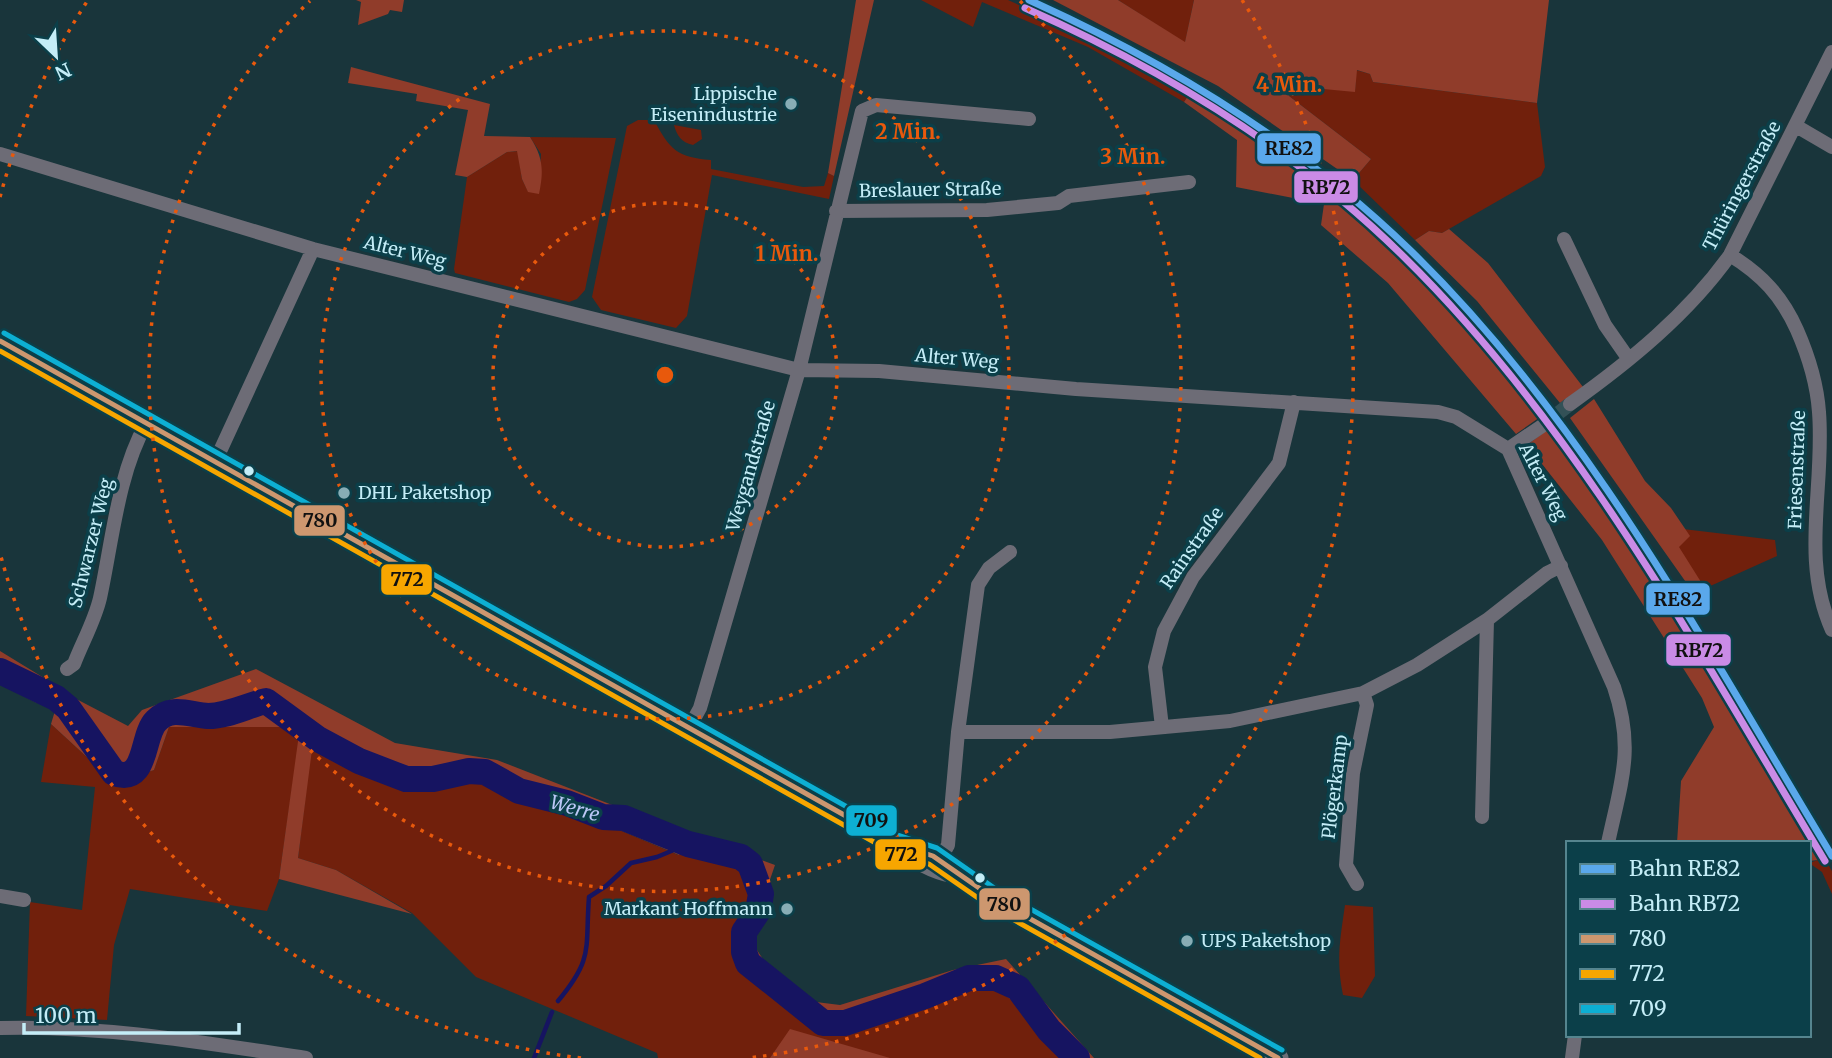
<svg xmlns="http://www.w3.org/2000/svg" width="1832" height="1058" font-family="Merriweather,serif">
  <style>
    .green { fill: #71200c }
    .forest { fill: #903c2a }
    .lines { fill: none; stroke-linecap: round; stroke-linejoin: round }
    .stream { stroke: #161461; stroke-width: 4.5 }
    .river { stroke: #161461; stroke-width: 26 }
    .street-tunnel { stroke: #335157; stroke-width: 14; stroke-dasharray: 14 7; stroke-linecap: butt }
    .street { stroke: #6d6c76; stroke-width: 14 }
    .secondary { stroke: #6d6e77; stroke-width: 21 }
    .bus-1-casing { stroke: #0b3f49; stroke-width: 10 }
    .bus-2-casing { stroke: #0b3f49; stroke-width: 10 }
    .bus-3-casing { stroke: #0b3f49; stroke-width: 10 }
    .bus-1 { stroke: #cd976f; stroke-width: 5 }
    .bus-2 { stroke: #f7a600; stroke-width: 5 }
    .bus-3 { stroke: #0dafd3; stroke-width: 5 }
    .rail-1-casing { stroke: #0b3f49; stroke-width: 12 }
    .rail-2-casing { stroke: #0b3f49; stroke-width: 12 }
    .rail-1 { stroke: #5aa8eb; stroke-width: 7 }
    .rail-2 { stroke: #ca8be6; stroke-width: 7 }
    .ring { fill: none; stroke: #e8590c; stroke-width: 3.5; stroke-dasharray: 3.5 7 }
    .poi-dot { fill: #88adb5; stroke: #0b3f49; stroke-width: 2.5 }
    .bus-dot { fill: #c4edf7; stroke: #0b3f49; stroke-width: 2.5 }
    .labels { text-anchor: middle; stroke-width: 7; stroke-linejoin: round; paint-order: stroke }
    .poi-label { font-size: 18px; fill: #c4edf7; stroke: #0b3f49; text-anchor: end }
    .street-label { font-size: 18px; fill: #c4edf7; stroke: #0b3f49 }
    .water-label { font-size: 19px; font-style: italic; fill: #bcc8f7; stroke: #0b3f49 }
    .centre { fill: #e8590c; stroke: #0b3f49; stroke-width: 3.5 }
    .ring-label { font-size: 21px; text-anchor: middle; font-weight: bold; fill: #e8590c; stroke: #0b3f49; stroke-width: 7; stroke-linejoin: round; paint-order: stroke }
    .line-badge { stroke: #0b3f49; stroke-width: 2.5 }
    .pale-badge-label { font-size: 19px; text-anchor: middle; font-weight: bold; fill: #111 }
  </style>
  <rect width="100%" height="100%" fill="#19353b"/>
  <path class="green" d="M921 0H1008L1097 41 1190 93 1184 102 1088 47 982 2 973 27Z
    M1118 0H1194L1185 43Z
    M1356 70 1370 74 1373 82 1537 103 1545 167 1541 176 1442 233 1429 231 1415 240 1353 180 1371 159 1289 96 1292 85 1355 91Z
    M638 120H654C670 150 677 157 711 160V169L803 187 824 186 828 173 834 176 829 199 712 175 687 316 676 328 601 310 592 297 627 126Z
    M674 125 701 130 702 139 693 145C681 142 677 136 674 125Z
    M530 137 616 138 585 290 577 299 569 302 455 273 454 269 467 177 507 152 518 151 522 179 528 191 538 193 541 154Z
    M1658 526 1775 540 1777 556 1697 592Z
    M51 724 115 783 154 770 169 727H301L279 879 267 911 130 889 114 945 107 1020 26 1016 30 902 82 910 95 787 41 782Z
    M313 733 409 771 488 774 678 855 692 835 742 853 749 900 736 930 742 966 829 1020C852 1015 875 1011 898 1005 925 997 963 975 992 987 1025 1001 1049 1033 1073 1058H658L657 1053 476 977 412 913 336 870 298 858Z
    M1820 852 1832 871V894L1822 872 1809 863 1818 860Z
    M1345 905 1373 907 1375 976 1362 998 1343 995C1336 960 1340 940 1345 905Z"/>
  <path class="forest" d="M356 0H404L402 12 390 10 388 14 358 25 361 2Z
    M856 0H874L834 176 828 173Z
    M1053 0H1118L1185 42 1194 0H1549L1537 103 1373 82 1370 74 1357 70 1355 92 1292 86 1289 96 1371 159 1353 180 1218 86Z
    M351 67 490 104 484 136 530 137C543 157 544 170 539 194L528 192 522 179 517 151 507 152 467 177 455 175 468 110 416 101 417 94 348 83Z
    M1190 93C1239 127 1290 161 1337 199 1413 264 1478 339 1543 415L1516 434 1388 283 1321 225 1324 204 1236 187 1237 140 1184 102Z
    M1449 229 1488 263 1583 387 1560 403 1477 301 1415 240 1429 231 1442 233Z
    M1594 399 1645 481 1671 508 1690 536 1679 547 1706 590 1695 595 1570 418Z
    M1551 427 1589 474 1820 852 1818 860 1809 861V843H1677L1681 781 1714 727 1702 698 1602 540 1527 445Z
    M0 651 49 681 37 703 0 684Z
    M256 669 395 743 497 760 689 835 679 855 488 774 410 772 359 759 314 734 298 858 336 870 412 914 279 879 300 727H169L154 770 115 783 51 724 61 691 128 726 142 710Z
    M742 853 775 865 761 906 755 947 778 982 816 1002 840 1005 953 970 1006 959 1094 1058H1073L1030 1012 992 987 981 985 947 988 899 1004 829 1020 791 1009 742 966 733 949 736 931 749 900Z
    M790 1029 890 1058H770Z"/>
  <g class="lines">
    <path class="stream" d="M558 1001C594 958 585 949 589 897L606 886 631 863 657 857 688 844
      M534 1058 552 1012"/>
    <path class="river" d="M0 671 56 698 68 708 114 773C148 785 141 736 156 721 171 705 190 715 208 716 228 716 246 706 266 701L318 739 359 761 406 779H433L469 771 485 772 519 791 567 803 603 817 624 818 688 844 741 857 750 864 761 894 758 911 744 932V952L748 963 823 1023H845L925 996 969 978H996L1018 988 1049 1030 1077 1058"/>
    <path class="street-tunnel" d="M1542 426 1570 404"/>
    <path class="street" d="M1796 126 1832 147
      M0 154 313 249 799 370 879 371 1076 389 1438 412 1456 417 1508 449 1614 687C1635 749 1621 782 1608 843
      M836 211 987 210 1058 203 1069 196 1189 182
      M1564 239 1605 325 1628 358
      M1730 255C1761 274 1782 296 1797 330 1808 355 1817 384 1819 412 1825 487 1800 559 1832 630
      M1570 404C1629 362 1688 314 1730 255L1832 52
      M1508 449 1542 426
      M215 462 313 249
      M67 669 74 664C82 643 95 620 100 598 112 543 118 473 146 424
      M1162 727 1155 667 1164 631 1193 577 1279 463 1294 402
      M689 728 700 708 799 370 862 111 876 105 1029 119
      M958 732 978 585 989 568 1010 552
      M1482 817 1487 620
      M935 868 948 845 958 732H1110L1230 721 1363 693 1417 665 1487 620 1547 573 1561 566
      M1357 884 1346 865 1353 773 1367 705 1363 693
      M0 896 24 900
      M0 1028C102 1025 206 1043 306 1058
      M1572 1058 1575 1035"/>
    <path class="secondary" d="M0 341 833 807C852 818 872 829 891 841 912 855 928 868 954 873
      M945 864 995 899 1278 1058"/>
    <defs>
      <path id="bus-1" d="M0 341 894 843 933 856 995 899 1278 1058"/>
      <path id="bus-2" d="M0 351 890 851 929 864 991 907 1260 1058"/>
      <path id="bus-3" d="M4 333 897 835 937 848 1000 892 1282 1050"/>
    </defs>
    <use href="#bus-1" class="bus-1-casing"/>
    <use href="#bus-2" class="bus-2-casing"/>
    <use href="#bus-3" class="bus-3-casing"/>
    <use href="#bus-1" class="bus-1"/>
    <use href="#bus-2" class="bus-2"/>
    <use href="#bus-3" class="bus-3"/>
    <defs>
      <path id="rail-1" d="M1029 0C1169 63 1299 142 1410 250 1587 422 1705 646 1832 856"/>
      <path id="rail-2" d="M1025 8C1165 70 1295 149 1404 257 1580 430 1698 651 1825 861"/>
    </defs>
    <use href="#rail-1" class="rail-1-casing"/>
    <use href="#rail-2" class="rail-2-casing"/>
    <use href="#rail-1" class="rail-1"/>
    <use href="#rail-2" class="rail-2"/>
  </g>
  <g class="ring">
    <circle cx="665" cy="375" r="172"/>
    <circle cx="665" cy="375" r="344"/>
    <path d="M1020 1A516 516 0 1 1 310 1"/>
    <path d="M581 1058A688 688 0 0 1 0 553M0 197A688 688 0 0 1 88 0M1242 0A688 688 0 0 1 749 1058"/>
  </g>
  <g class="poi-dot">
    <circle cx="791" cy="104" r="7"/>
    <circle cx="344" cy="493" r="7"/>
    <circle cx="787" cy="909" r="7"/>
    <circle cx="1187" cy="941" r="7"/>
  </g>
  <g class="bus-dot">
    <circle cx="249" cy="471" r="6"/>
    <circle cx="980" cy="878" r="6"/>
  </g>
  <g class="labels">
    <g class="poi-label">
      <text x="777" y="100">Lippische<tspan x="777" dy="21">Eisenindustrie</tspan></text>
      <text x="358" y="499" text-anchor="start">DHL Paketshop</text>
      <text x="773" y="915">Markant Hoffmann</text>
      <text x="1201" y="947" text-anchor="start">UPS Paketshop</text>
    </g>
    <g class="street-label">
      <text transform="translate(1742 186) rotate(-62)" y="6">Thüringerstraße</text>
      <text transform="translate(930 190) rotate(-1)" y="6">Breslauer Straße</text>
      <text transform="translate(405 252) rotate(14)" y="6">Alter Weg</text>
      <text transform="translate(957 359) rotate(5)" y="6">Alter Weg</text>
      <text transform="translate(751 466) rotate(-74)" y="6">Weygandstraße</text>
      <text transform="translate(1797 470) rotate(-88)" y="6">Friesenstraße</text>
      <text transform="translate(1543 482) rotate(63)" y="6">Alter Weg</text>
      <text transform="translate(91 543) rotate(-76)" y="6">Schwarzer Weg</text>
      <text transform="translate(1192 548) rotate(-55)" y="6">Rainstraße</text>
      <text transform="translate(1335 787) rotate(-83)" y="6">Plögerkamp</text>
    </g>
    <g class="water-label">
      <text transform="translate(575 808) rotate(16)" y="7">Werre</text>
    </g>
  </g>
  <circle cx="665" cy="375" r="10" class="centre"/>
  <g class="ring-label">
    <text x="1289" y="92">4 Min.</text>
    <text x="908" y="139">2 Min.</text>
    <text x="1133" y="164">3 Min.</text>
    <text x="787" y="261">1 Min.</text>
  </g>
  <g class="line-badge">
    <rect x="1256" y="132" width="66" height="33" rx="7" fill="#5aa8eb"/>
    <rect x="1293" y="170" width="66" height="34" rx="7" fill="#ca8be6"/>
    <rect x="293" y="504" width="53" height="33" rx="7" fill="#cd976f"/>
    <rect x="380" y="563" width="53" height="33" rx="7" fill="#f7a600"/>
    <rect x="1645" y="582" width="66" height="34" rx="7" fill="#5aa8eb"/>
    <rect x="1665" y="633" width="67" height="34" rx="7" fill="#ca8be6"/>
    <rect x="845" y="804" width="53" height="33" rx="7" fill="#0dafd3"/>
    <rect x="874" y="838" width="53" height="33" rx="7" fill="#f7a600"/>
    <rect x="978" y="887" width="53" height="34" rx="7" fill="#cd976f"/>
  </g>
  <g class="pale-badge-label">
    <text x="1289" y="155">RE82</text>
    <text x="1326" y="194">RB72</text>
    <text x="320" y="527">780</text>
    <text x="407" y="586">772</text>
    <text x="1678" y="606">RE82</text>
    <text x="1699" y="657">RB72</text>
    <text x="871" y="827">709</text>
    <text x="901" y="861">772</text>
    <text x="1004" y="911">780</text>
  </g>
  <rect x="1566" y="841" width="245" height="196" fill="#0b3f49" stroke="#55858f" stroke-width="2"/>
  <rect x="1580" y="864" width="35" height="10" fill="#5aa8eb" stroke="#55858f" stroke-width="2"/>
  <text x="1629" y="876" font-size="21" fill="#c4edf7">Bahn RE82</text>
  <rect x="1580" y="899" width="35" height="10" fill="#ca8be6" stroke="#55858f" stroke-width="2"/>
  <text x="1629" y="911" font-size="21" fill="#c4edf7">Bahn RB72</text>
  <rect x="1580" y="934" width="35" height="10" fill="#cd976f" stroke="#55858f" stroke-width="2"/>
  <text x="1629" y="946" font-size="21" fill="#c4edf7">780</text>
  <rect x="1580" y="969" width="35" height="10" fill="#f7a600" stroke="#55858f" stroke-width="2"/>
  <text x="1629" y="981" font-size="21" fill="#c4edf7">772</text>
  <rect x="1580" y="1004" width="35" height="10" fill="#0dafd3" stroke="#55858f" stroke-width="2"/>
  <text x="1629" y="1016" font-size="21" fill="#c4edf7">709</text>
  <g transform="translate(56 56) rotate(155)" stroke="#0b3f49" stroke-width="5" paint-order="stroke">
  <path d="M0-5L12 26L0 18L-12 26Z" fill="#c4edf7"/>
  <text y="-10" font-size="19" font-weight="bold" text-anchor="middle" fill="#c4edf7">N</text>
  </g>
  <path d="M24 1023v10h215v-10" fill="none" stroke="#c4edf7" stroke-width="3.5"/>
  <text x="35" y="1023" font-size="21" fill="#c4edf7" stroke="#0b3f49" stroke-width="5" paint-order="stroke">100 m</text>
</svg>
